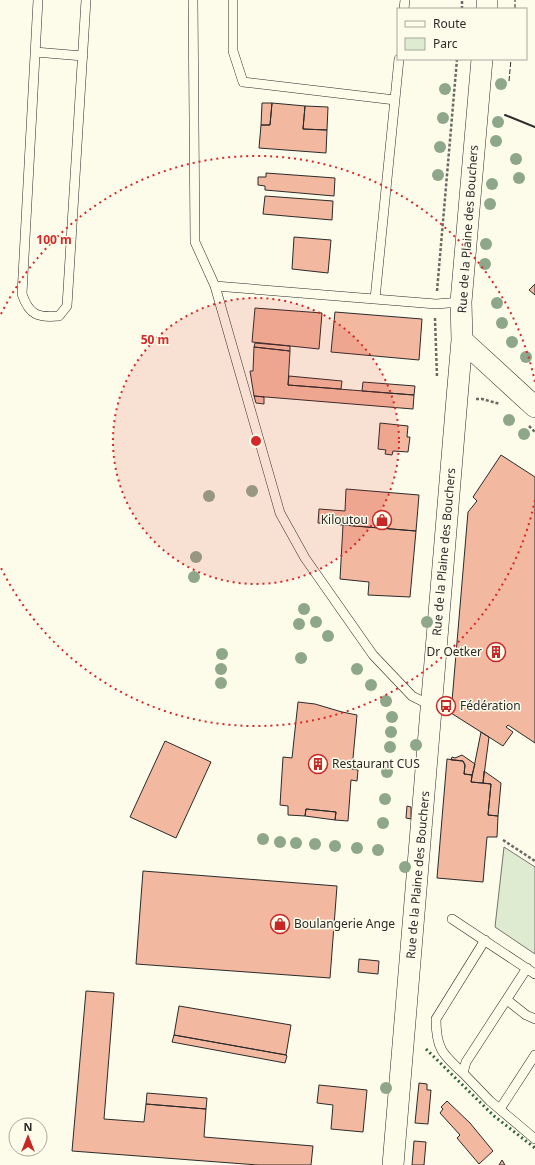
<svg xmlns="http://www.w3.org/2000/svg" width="535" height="1165" font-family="'Noto Sans',sans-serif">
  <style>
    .green { fill: #deebd1; stroke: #74746e }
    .building { fill: #f2b8a0; stroke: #2b2b2b }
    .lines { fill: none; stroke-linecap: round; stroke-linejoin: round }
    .service-casing { stroke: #2b2b2b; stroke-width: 10 }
    .tertiary-casing { stroke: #2b2b2b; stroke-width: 22 }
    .path { stroke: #6a6964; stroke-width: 2.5; stroke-dasharray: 3 2; stroke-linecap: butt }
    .service { stroke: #fdfbea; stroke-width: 9 }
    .tertiary { stroke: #fdfbea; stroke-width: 21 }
    .hedge { stroke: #34623c; stroke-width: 3; stroke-dasharray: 2 3; stroke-linecap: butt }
    .fence { stroke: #2b2b2b; stroke-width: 1; stroke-dasharray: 5 2; stroke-linecap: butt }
    .wall { stroke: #2b2b2b; stroke-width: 2 }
    .tree { fill: #8ea78a }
    .ring { fill: none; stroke: #d62828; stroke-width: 2; stroke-dasharray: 2 4 }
    .labels { text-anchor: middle; stroke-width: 3; stroke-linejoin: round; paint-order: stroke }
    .street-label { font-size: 12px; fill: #2b2b2b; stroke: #fdfbea }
    .poi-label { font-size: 12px; fill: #2b2b2b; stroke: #fdfbea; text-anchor: start }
    .centre { fill: #d62828; stroke: #fdfbea; stroke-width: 2 }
    .ring-label { font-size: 12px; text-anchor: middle; font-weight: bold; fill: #d62828; stroke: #fdfbea; stroke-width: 3; stroke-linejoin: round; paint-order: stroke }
  </style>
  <rect width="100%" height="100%" fill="#fdfbea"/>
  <path class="green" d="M504 847 535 867V954L495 927Z"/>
  <path class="building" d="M262 103H272L270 125H261Z
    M272 103 305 106 303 129 327 130 326 153 259 148 261 125H270Z
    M305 106 328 107 327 130 303 129Z
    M266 173 335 178 334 196 265 190V186L258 185V177H266Z
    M265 196 333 201 332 220 263 214Z
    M294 237 331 240 328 273 292 269Z
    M535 284V295L529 290Z
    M255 308 322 313 319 349 252 342Z
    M335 312 422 319 419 360 331 352Z
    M255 343 290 346V351L254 347Z
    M254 347 290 351 288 385 414 395 413 409 254 396 250 371H253Z
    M289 376 342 381 341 389 288 385Z
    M363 382 415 386 414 395 362 391Z
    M254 396 264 397V404L256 403Z
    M380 423 408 426 407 437H410L408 452 393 451 392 455 385 454 386 450 378 449Z
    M501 455 535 477V743L508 725 506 727 513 732 503 746 451 713 468 512 477 501 473 497Z
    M346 489 419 495 416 531 318 523 319 509 345 511Z
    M343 525 416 531 410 597 368 595 369 582 340 579Z
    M298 702 315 704 342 712 357 715 352 769 358 770 357 781 351 780 348 821 335 820 336 812 306 809 305 816 288 815V806L280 805 283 757 292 758Z
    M446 702H451L450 714H445Z
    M481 732 489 737 483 783 471 782Z
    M165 741 211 762 176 838 130 817Z
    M462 755 475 764 472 775 464 774 465 765 463 761 451 760 452 757 455 758Z
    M447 759 463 761 465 765 464 774 472 775 471 782 491 784 488 815 498 816 497 837H487L483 882 437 878Z
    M484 771 501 783 498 816 488 815 491 784 483 783Z
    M407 806 411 807V819L406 818Z
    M306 809 336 812 335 820 305 816Z
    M143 871 337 886 330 978 136 964Z
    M359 959 379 961 378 974 358 972Z
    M86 991 114 993 104 1119 144 1122 146 1104 206 1109 204 1137 313 1146 311 1165H258L72 1151Z
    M179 1006 291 1025 286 1055 174 1035Z
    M174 1035 286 1055 287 1056 285 1063 172 1042Z
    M419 1083 427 1084V1090H431L428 1124 415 1123Z
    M319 1085 367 1090 363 1132 331 1129 333 1105 317 1103Z
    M147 1093 207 1098 206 1109 146 1104Z
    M447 1101 470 1123 493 1151 479 1164 457 1138 460 1135 440 1113 443 1109 441 1107Z
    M414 1141 426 1142 424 1165H412Z
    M502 1160 505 1165H499Z"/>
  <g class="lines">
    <defs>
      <path id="service" d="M38 0 22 294C29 315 38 318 59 316L67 306 86 0
        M193 0 195 242 215 286 436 304 461 302
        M233 0V51L243 82 395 100
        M404 9 405 0
        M35 52 83 56
        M215 286 280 513 305 558 373 655 412 696 432 706
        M375 299 399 59
        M452 919 535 974
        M527 968 466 1062 463 1073 490 1101 535 1139
        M507 1000 526 1015 535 1019
        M463 1073C442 1054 436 1048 436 1019L485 940
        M500 1109 535 1055"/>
      <path id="tertiary" d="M487 9V0
        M462 340 535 407
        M393 1165 457 398 462 340 461 302 482 59"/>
    </defs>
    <use href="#service" class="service-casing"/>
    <use href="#tertiary" class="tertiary-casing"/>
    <path class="path" d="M462 9V0
      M437 291 457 59
      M435 318 437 377
      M476 399H482L500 404
      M529 426 535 432
      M503 840 535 861"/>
    <use href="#service" class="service"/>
    <use href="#tertiary" class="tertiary"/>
    <path class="hedge" d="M426 1049 494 1116 535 1148"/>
    <path class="fence" d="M515 9V0
      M509 81 511 59"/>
    <path class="wall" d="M505 115 535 127"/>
  </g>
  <g class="tree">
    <circle cx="501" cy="84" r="6"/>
    <circle cx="445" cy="89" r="6"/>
    <circle cx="443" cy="118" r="6"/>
    <circle cx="498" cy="122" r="6"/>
    <circle cx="496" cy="141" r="6"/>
    <circle cx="440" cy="147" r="6"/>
    <circle cx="516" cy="159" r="6"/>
    <circle cx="438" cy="175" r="6"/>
    <circle cx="519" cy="178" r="6"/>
    <circle cx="492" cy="184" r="6"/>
    <circle cx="490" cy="204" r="6"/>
    <circle cx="486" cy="244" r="6"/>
    <circle cx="485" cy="264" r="6"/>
    <circle cx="497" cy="303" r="6"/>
    <circle cx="502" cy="323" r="6"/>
    <circle cx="512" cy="342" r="6"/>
    <circle cx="526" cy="357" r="6"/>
    <circle cx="509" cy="420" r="6"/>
    <circle cx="524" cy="434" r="6"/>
    <circle cx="252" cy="491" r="6"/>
    <circle cx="209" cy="496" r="6"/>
    <circle cx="196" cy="557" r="6"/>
    <circle cx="194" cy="577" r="6"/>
    <circle cx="304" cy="609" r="6"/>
    <circle cx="316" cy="622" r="6"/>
    <circle cx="427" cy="622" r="6"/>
    <circle cx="299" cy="624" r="6"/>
    <circle cx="328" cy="636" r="6"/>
    <circle cx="222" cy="654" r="6"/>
    <circle cx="301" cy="658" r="6"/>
    <circle cx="221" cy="669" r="6"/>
    <circle cx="357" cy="669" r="6"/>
    <circle cx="221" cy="683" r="6"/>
    <circle cx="371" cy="685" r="6"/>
    <circle cx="386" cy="701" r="6"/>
    <circle cx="392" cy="717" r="6"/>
    <circle cx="391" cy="732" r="6"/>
    <circle cx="416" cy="745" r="6"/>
    <circle cx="390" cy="747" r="6"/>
    <circle cx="387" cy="772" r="6"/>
    <circle cx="385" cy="799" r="6"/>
    <circle cx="383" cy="823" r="6"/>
    <circle cx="263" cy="839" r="6"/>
    <circle cx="280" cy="842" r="6"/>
    <circle cx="296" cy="843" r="6"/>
    <circle cx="315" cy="844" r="6"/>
    <circle cx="335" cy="846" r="6"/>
    <circle cx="357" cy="848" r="6"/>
    <circle cx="378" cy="850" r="6"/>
    <circle cx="405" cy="867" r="6"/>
    <circle cx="386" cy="1088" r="6"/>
  </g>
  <circle cx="256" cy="441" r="143" fill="#d62828" fill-opacity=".12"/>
  <g class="ring">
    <circle cx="256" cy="441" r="143"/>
    <path d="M535 500A285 285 0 0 1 1 568M1 314A285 285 0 0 1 535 382"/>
  </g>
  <defs>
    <symbol id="shop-ring" viewBox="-11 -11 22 22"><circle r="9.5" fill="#fdfbea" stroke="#c62828" stroke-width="1.5"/><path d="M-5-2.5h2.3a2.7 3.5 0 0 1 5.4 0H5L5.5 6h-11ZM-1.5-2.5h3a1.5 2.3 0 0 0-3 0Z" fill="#c62828"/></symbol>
    <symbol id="building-ring" viewBox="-11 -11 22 22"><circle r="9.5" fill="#fdfbea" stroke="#c62828" stroke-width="1.5"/><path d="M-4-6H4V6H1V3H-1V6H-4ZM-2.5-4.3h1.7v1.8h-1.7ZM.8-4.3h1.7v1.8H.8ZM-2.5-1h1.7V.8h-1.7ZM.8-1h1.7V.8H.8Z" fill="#c62828"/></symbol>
    <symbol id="bus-ring" viewBox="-11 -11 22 22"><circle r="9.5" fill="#fdfbea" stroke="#c62828" stroke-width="1.5"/><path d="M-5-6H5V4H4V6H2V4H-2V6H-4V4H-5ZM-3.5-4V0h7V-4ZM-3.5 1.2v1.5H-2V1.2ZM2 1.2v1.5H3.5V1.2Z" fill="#c62828"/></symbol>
  </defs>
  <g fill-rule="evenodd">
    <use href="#shop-ring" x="371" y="509" width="22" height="22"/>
    <use href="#building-ring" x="485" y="641" width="22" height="22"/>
    <use href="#bus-ring" x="435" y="695" width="22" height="22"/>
    <use href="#building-ring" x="307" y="753" width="22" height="22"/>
    <use href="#shop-ring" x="269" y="913" width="22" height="22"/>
  </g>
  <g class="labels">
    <g class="street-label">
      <text transform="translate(468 229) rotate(-86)" y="4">Rue de la Plaine des Bouchers</text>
      <text transform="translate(444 552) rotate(-85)" y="4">Rue de la Plaine des Bouchers</text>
      <text transform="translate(418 875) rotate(-85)" y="4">Rue de la Plaine des Bouchers</text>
    </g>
    <g class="poi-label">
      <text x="368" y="524" text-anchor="end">Kiloutou</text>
      <text x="482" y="656" text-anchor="end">Dr Oetker</text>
      <text x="460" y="710">Fédération</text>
      <text x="332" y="768">Restaurant CUS</text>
      <text x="294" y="928">Boulangerie Ange</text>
    </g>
  </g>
  <circle cx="256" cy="441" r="6" class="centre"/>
  <g class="ring-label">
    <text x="54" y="244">100 m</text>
    <text x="155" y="344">50 m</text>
  </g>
  <rect x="397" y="8" width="130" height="52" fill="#fdfbea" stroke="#a9a89e"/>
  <rect x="405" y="21" width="20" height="6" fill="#fdfbea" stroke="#a9a89e"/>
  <text x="433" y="28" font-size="12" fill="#2b2b2b">Route</text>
  <rect x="405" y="38" width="20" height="12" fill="#deebd1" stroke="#a9a89e"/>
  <text x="433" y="48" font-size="12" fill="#2b2b2b">Parc</text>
  <g transform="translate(28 1137)"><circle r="19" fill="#fdfbea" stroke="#a9a89e"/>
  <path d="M0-3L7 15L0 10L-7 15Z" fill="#c62828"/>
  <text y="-6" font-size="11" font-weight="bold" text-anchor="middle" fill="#2b2b2b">N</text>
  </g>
</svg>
